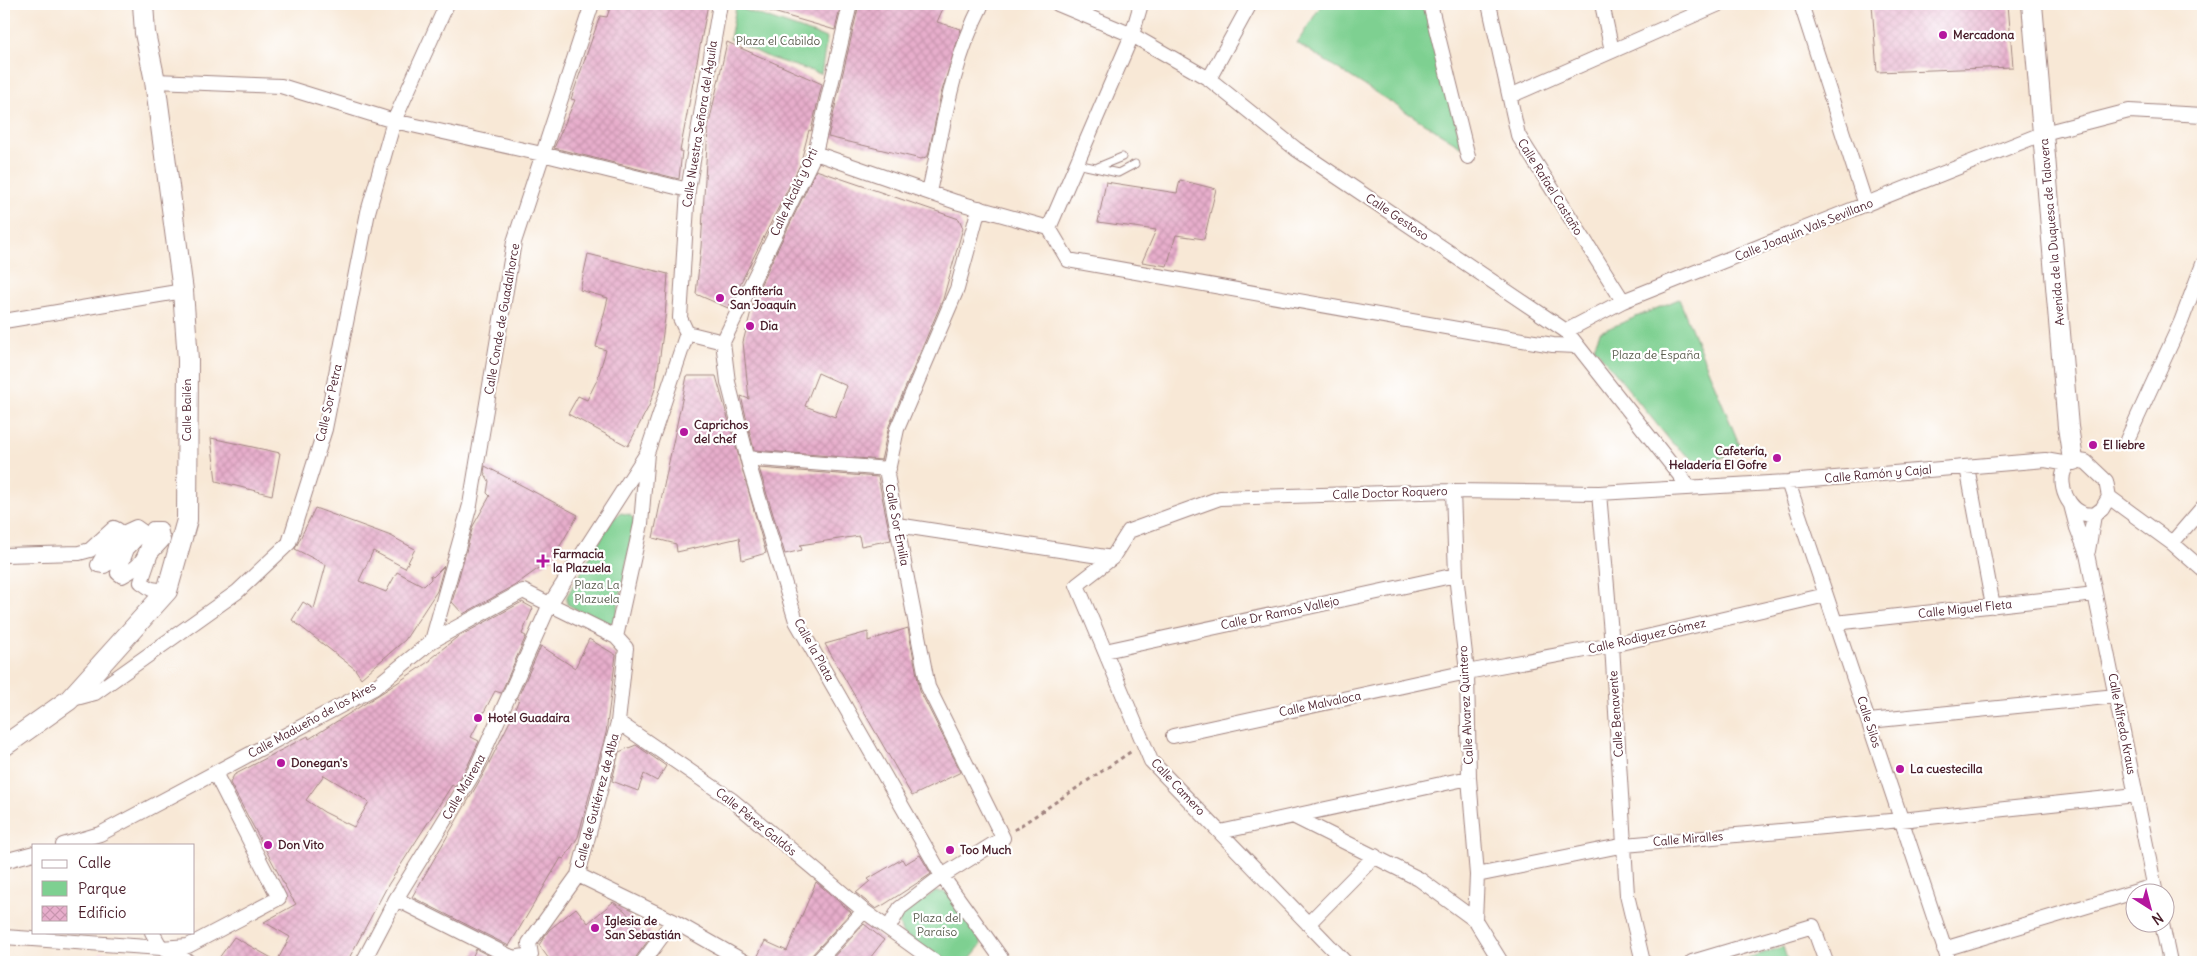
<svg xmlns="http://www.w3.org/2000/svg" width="2207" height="966" font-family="Delius,sans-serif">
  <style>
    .built { fill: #f2cfe2 }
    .park { fill: #7ed091; stroke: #64785e }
    .building { fill: url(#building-cross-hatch); fill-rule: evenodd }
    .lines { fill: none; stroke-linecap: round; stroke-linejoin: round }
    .lane-casing { stroke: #a18480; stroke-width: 9 }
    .street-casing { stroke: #a18480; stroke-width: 16 }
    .secondary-casing { stroke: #a18480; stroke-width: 22 }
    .path { stroke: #a18480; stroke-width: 3; stroke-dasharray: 4 4; stroke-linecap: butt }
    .lane { stroke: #fff; stroke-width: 7 }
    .street { stroke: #fff; stroke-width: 14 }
    .secondary { stroke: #fff; stroke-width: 20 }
    .poi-dot { fill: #b5179e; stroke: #fff; stroke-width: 2 }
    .labels { text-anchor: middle; stroke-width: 4.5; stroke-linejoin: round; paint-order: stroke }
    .poi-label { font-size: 12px; font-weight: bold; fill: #4a1f2b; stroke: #fff; text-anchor: start }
    .park-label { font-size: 12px; fill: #5c5d4f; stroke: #fff }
    .street-label { font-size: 12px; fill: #4a1f2b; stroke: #fff }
  </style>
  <defs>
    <pattern id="building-cross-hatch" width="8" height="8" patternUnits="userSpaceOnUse" patternTransform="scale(1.25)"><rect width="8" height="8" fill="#e7aecc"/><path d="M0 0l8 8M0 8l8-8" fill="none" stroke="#c895af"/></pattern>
  </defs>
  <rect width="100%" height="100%" fill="#fff"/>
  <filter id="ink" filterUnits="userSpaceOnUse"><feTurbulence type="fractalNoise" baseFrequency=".02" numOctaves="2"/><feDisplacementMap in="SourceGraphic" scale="10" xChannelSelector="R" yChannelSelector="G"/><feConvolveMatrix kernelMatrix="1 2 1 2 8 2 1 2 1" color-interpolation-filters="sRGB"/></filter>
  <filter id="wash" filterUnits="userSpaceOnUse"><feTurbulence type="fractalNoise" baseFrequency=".0096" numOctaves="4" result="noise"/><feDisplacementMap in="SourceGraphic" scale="20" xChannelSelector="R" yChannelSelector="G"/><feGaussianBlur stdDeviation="1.12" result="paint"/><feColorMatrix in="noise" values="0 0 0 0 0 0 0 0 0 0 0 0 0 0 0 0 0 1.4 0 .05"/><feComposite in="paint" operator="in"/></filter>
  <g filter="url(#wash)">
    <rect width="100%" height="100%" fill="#f8e8d6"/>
    <path class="built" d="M100 952 149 956 163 962H99Z"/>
    <path class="park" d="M1322 4H1426L1462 147 1297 43Z
      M736 7 827 38 821 74 770 58 730 39Z
      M1679 299 1742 451 1700 465 1672 443 1594 347 1600 332Z
      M621 513 630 515 635 520 615 622 606 626 567 604V596L613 519Z
      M935 892H945L953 897 981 936V945L967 962H943L902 933 899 923 900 915Z
      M1783 947 1788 962H1735Z"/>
    <g id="blocks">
      <path class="building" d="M611 4H708L680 151H682L679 179 554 148 575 100 571 99 600 16 607 17Z
        M756 4H841L835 30 756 7Z
        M859 4H945L937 22 961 29 941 94 928 156 921 159 828 137Z
        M1872 4H2008L2013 67 1877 72Z
        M727 42 822 84 811 131 809 130 800 165 728 308 696 294 701 247 708 128Z
        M816 170 959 219 963 228 943 299 889 426 881 460 754 450 741 396 749 399 743 342 755 296ZM818 373 847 386 835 417 805 406Z
        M1180 180 1216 189 1204 239 1176 235 1167 266 1142 262 1156 230 1098 222 1106 182 1177 193Z
        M588 254 668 274 665 318 656 386 649 406 628 446 568 414 578 396 587 400 597 380 606 350 596 347 608 298 580 290Z
        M687 376H716L766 553 742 560 739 538 677 552 676 544 653 538Z
        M211 438 280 453 272 495 216 481Z
        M485 466 578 515 553 558 514 586 463 614 452 602 473 526 490 496 487 493 489 481 484 472Z
        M759 468 878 477 891 540 861 546 859 536 839 539 800 545 802 550 785 554Z
        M315 508 391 536 415 549 405 568 373 551 359 581 386 592 397 572 424 586 431 579 430 575 433 577 444 566 437 591 405 640 361 678 355 669 292 620 303 602 314 609 326 565 295 549Z
        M522 602 533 608 522 634 526 636 501 693 495 691 471 737 479 741 468 765 455 787 452 785 388 885 347 962H216L234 937 277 961 290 937 264 922 296 904 291 897 230 783 234 775 308 736 309 739 391 687 431 660V658L456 638ZM324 775 369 802 354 827 324 812 306 800Z
        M908 628 920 691 961 772 912 796 825 644 868 632V641Z
        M589 639 616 655 606 733 578 837 564 859 561 858 509 946 412 897 484 773 511 719 519 699H517L541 646 575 668Z
        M636 745 666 766 657 781 644 774 638 791 612 781 619 752Z
        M920 855 931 874 885 904 876 909 856 893 870 881 868 879 902 859 905 864Z
        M816 882 851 912 811 956 808 962H755L765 941 787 951Z
        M613 902 625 911 644 934 650 929V938L636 957 634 962H551L539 945 549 930 576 908 588 923Z
        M864 924 884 940 867 962H829Z
        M476 949 500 961 470 962Z"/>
    </g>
  </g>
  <g filter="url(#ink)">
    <use href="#blocks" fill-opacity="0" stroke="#a18480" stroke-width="1"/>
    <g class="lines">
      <defs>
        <path id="lane" d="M1077 164 1118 173 1135 164
          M1098 167 1122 157"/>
        <path id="street" d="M850 4 815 153 723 342 728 382 751 472 796 621 942 876 1003 838 928 687 887 475 897 429 957 289 979 208
          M1058 4 1132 35 1209 79 1296 149 1566 331 1689 487
          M1430 4 1468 157
          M1489 4 1518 135 1623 301
          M1602 4 1612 51
          M1801 4 1866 205
          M1209 79 1250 4
          M155 81 281 86 394 121 542 154 688 190
          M1510 96 1719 4
          M815 153 956 202 1049 228
          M929 192C943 128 952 62 982 4
          M1049 228 1068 260 1474 332 1553 345 1577 346
          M1049 228 1132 35 1141 4
          M4 321 183 291
          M1566 331 1623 301 2044 133 2129 111 2203 115
          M687 333 680 318 688 190 720 4
          M687 333 723 342
          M2127 440 2181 322 2203 264
          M647 453 687 333
          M747 458 889 469
          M2073 460 2086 462 2106 481 2109 497 2102 509 2094 515C2090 514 2085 515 2082 513 2063 505 2054 472 2073 460Z
          M1967 467 1993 606
          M1788 482 1949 962
          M1453 491 1456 575 1467 672 1469 778 1477 875 1475 920
          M1599 493 1612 645 1627 895 1643 962
          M2109 497 2172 543 2203 570
          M2071 505 2077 528 2087 554 2156 894
          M897 525 1112 558
          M2172 543 2203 507
          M2088 551 2094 515
          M4 555 79 553 90 550 114 528 118 530 98 565 104 566 118 557 125 532 136 527 143 532 127 549 118 573 122 576C146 564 146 553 153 529H160L163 540 151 553 141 582 151 589 167 591
          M1835 623 2095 594
          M432 641 470 505 514 242 592 4
          M1105 651 1456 575
          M69 700 95 693 237 592 289 543 325 429 368 212 394 121 447 4
          M1869 721 2116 696
          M618 722 732 800 864 911 935 962
          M1173 736 1467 672 1612 645 1826 595
          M1295 817 1419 879 1475 920 1501 962
          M1220 832 1469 778
          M63 845 100 834 374 688 432 641 523 591 616 637 626 648 618 722 578 875 529 943 531 955
          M4 861 34 853
          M578 875 673 921 745 962
          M1477 875 1625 845 1901 820 2136 795
          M396 899 513 958 531 955
          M1308 924 1375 856
          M2162 924 2170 962
          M889 927 900 908 942 876 1001 958 997 962
          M152 932 161 948
          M4 937 161 948 189 962
          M161 948 188 946 279 898 215 773
          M1944 949 2154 886
          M363 962 396 899 476 769 550 604 647 453 641 524 616 637
          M643 962 673 921
          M817 962 864 911
          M1345 962 1151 761 1077 585 1112 558 1129 531 1220 498 1453 491 1599 493 1788 482 2045 460 2068 464
          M1692 962 1813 926 1826 962"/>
        <path id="secondary" d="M2032 4 2068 427 2073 460
          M4 746 69 700 167 591 187 520 188 360 183 291 155 81 145 33 143 4"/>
      </defs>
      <use href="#lane" class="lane-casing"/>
      <use href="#street" class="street-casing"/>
      <use href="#secondary" class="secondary-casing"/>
      <path class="path" d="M1014 830 1132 751"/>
      <use href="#lane" class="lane"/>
      <use href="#street" class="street"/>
      <use href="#secondary" class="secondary"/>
    </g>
  </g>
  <g class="poi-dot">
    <circle cx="1943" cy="35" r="5"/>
    <circle cx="720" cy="298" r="5"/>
    <circle cx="750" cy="326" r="5"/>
    <circle cx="684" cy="432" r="5"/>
    <circle cx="2093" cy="445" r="5"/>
    <circle cx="1777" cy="458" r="5"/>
    <path d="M540.5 553.5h5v5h5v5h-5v5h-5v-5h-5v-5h5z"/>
    <circle cx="478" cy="718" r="5"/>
    <circle cx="281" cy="763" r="5"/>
    <circle cx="1900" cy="769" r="5"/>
    <circle cx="268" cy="845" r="5"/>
    <circle cx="950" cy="850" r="5"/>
    <circle cx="595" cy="928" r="5"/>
  </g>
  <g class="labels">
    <g class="poi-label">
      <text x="1953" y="39">Mercadona</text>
      <text x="730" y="295">Confitería<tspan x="730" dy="14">San Joaquín</tspan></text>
      <text x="760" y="330">Dia</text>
      <text x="694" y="429">Caprichos<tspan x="694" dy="14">del chef</tspan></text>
      <text x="2103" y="449">El liebre</text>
      <text x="1767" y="455" text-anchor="end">Cafetería,<tspan x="1767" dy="14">Heladería El Gofre</tspan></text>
      <text x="553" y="558">Farmacia<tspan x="553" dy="14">la Plazuela</tspan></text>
      <text x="488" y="722">Hotel Guadaíra</text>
      <text x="291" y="767">Donegan's</text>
      <text x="1910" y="773">La cuestecilla</text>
      <text x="278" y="849">Don Vito</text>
      <text x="960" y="854">Too Much</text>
      <text x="605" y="925">Iglesia de<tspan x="605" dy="14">San Sebastián</tspan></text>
    </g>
    <g class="park-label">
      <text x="778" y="45">Plaza el Cabildo</text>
      <text x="1656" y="359">Plaza de España</text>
      <text x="597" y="589">Plaza La<tspan x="597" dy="14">Plazuela</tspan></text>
      <text x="937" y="922">Plaza del<tspan x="937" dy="14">Paraíso</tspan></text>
    </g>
    <g class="street-label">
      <text transform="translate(700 124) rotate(-81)" y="4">Calle Nuestra Señora del Águila</text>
      <text transform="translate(1550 187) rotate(58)" y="4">Calle Rafael Castaño</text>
      <text transform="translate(794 192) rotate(-65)" y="4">Calle Alcalá y Orti</text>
      <text transform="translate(1397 217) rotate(34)" y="4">Calle Gestoso</text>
      <text transform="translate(1804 230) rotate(-22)" y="4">Calle Joaquín Vals Sevillano</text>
      <text transform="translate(2052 232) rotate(-95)" y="4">Avenida de la Duquesa de Talavera</text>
      <text transform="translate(502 319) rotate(-80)" y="4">Calle Conde de Guadalhorce</text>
      <text transform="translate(329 403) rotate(-77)" y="4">Calle Sor Petra</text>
      <text transform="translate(187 410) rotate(-90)" y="4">Calle Bailén</text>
      <text transform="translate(1878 474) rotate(-5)" y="4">Calle Ramón y Cajal</text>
      <text transform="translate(1390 493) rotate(-2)" y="4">Calle Doctor Roquero</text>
      <text transform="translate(897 525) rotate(79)" y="4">Calle Sor Emilia</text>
      <text transform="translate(1965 609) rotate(-6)" y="4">Calle Miguel Fleta</text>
      <text transform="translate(1280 613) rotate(-12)" y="4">Calle Dr Ramos Vallejo</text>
      <text transform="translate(1647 636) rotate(-13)" y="4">Calle Rodiguez Gómez</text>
      <text transform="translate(814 650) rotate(61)" y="4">Calle la Plata</text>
      <text transform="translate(1320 704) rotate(-12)" y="4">Calle Malvaloca</text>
      <text transform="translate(1466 705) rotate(-93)" y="4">Calle Alvarez Quintero</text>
      <text transform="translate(1616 714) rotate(-94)" y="4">Calle Benavente</text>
      <text transform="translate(312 720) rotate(-29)" y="4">Calle Madueño de los Aires</text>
      <text transform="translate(1869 722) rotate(72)" y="4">Calle Silos</text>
      <text transform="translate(2122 724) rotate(79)" y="4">Calle Alfredo Kraus</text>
      <text transform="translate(464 787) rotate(-60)" y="4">Calle Mairena</text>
      <text transform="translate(1178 787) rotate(47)" y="4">Calle Camero</text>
      <text transform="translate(597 801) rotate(-75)" y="4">Calle de Gutiérrez de Alba</text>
      <text transform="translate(756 822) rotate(39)" y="4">Calle Pérez Galdós</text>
      <text transform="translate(1688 839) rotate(-5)" y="4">Calle Miralles</text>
    </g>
  </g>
  <rect width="2207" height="966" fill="none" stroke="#fff" stroke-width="20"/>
  <rect x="32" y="844" width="162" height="90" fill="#ffffff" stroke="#b7a5aa"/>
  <rect x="42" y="860" width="25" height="8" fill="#ffffff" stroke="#b7a5aa"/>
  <text x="78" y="868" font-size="15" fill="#4a1f2b">Calle</text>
  <rect x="42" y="881" width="25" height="15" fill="#7ed091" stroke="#b7a5aa"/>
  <text x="78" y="894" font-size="15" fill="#4a1f2b">Parque</text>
  <rect x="42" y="906" width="25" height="15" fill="url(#building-cross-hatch)" stroke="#b7a5aa"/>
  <text x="78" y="918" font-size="15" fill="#4a1f2b">Edificio</text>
  <g transform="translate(2150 908) rotate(144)"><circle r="24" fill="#ffffff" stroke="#b7a5aa"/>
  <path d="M0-4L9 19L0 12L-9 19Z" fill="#b5179e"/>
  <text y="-8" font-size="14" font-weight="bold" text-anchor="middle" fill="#4a1f2b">N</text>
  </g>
</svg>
